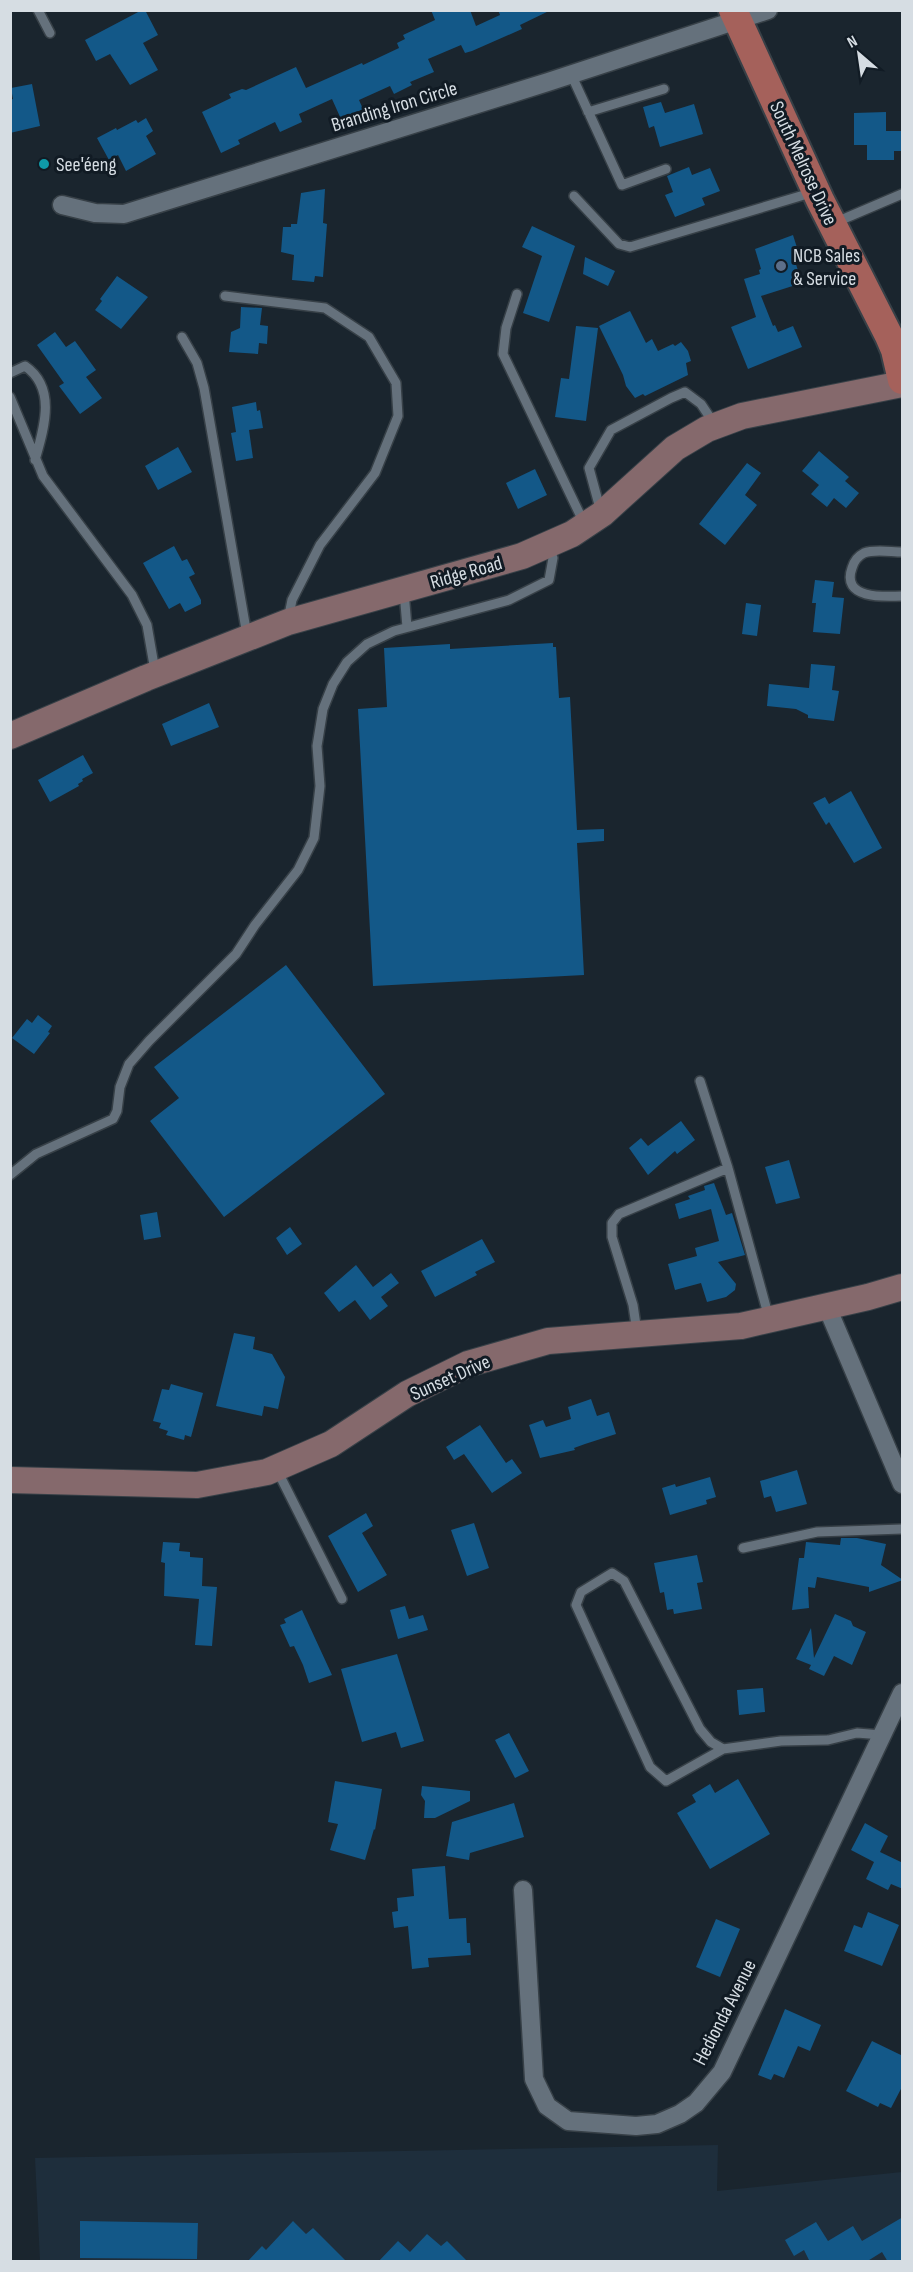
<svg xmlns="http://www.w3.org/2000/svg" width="913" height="2272" font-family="'Sofia Sans Condensed',sans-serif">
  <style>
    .built { fill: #1e2e3c }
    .building { fill: #135888 }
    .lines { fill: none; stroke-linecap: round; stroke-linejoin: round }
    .lane-casing { stroke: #374047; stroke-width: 12 }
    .street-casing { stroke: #374047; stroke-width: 21 }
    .secondary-casing { stroke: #374047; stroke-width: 28 }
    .primary-casing { stroke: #374047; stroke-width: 32 }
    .lane { stroke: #65717c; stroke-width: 9 }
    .street { stroke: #65717c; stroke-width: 18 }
    .secondary { stroke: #85696c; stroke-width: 26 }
    .primary { stroke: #a5615b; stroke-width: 28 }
    .culture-dot { fill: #0f9aa8; stroke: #111b24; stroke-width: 2 }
    .service-dot { fill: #5c6f8a; stroke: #111b24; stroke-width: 2 }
    .labels { text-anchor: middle; stroke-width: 6; stroke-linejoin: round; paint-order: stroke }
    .street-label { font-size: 20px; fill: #d6dde3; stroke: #111b24 }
    .poi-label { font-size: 20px; fill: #d6dde3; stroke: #111b24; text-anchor: start }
  </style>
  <rect width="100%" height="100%" fill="#1a252e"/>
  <path class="built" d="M718 2145 717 2191 902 2172V2261H40L35 2158Z"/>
  <path class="building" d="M142 10H145L158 35 143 43 158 70 130 85 110 54 96 61 85 40Z
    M431 10H470L476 26 500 15 498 10H551L520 25 522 29 472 51 465 53 461 45 428 59 434 72 410 82 412 85 394 94 390 86 359 100 363 109 348 116 341 119 332 99 299 114 302 122 280 132 275 122 238 140 240 144 221 153 202 112 231 98 229 94 242 89 246 90 296 67 306 88 362 63 363 65 399 48 397 43 405 39 403 35 435 20Z
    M32 84 40 126 10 133V100L13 99 11 88Z
    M661 102 665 113 694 104 703 134 660 147 654 126 649 128 643 107Z
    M886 112V131H903V151H894V160H867V145H854V113Z
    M146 118 153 131 146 136 156 154 126 171 118 155 109 160 97 138 116 128 117 130 136 120 138 123Z
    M689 167 692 175 710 168 720 191 702 198 705 205 675 217 665 195 673 192 667 176Z
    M325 189 323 223 327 224 323 277 315 276 314 282 292 280 294 255 281 252 283 227H291V224H297L301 193Z
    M532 226 575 246 549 322 523 313 542 256 522 247Z
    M793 235 799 254 793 255 802 283 761 296 773 326 775 325 778 332 793 326 802 347 748 369 731 327 756 317 744 279 760 274 759 270 761 269 755 249Z
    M585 257 615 271 608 286 583 274Z
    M117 276 148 297 121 329 95 310 102 301 100 299Z
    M241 307 262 308 260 325 268 326 267 344 259 343 258 354 229 352 231 332 240 328Z
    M630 311 646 343 652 339 658 351 673 344 675 346 681 342 688 351 691 361 686 363 688 375 645 396 643 394 635 398 626 386 623 375 599 326Z
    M576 326 598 328 586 421 555 417 561 378 569 379Z
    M55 332 66 347 75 341 96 370 86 377 102 398 80 414 59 386 64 383 37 345Z
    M256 402 257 411 260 410 263 428 249 430 253 458 236 461 231 433 236 432 232 407Z
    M178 447 192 472 158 490 145 466Z
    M819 451 849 477 845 481 859 493 846 508 834 498 827 507 811 494 819 485 802 471Z
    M747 463 761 473 745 495 757 505 725 545 699 524Z
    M535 469 547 495 518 509 506 483Z
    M174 546 182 561 187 559 195 574 189 577 201 600V604L185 612 180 603 169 609 143 563Z
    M815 580 834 582 832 597 844 598 840 634 813 632 816 603H812Z
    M746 603 761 605 757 636 742 634Z
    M553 643V647H556L559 698 570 697 577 830 604 829V841L577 843 584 975 373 986 358 709 387 707 384 648 450 644V649Z
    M811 664 835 666 832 690 839 691 834 721 808 718V715L796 709 767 706 769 684 809 688Z
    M209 703 219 727 171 746 162 724Z
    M83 755 93 773 82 779 83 781 78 784 79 786 50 802 38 780Z
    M851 791 882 848 854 863 829 822 826 825 813 803 825 797 829 804Z
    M286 965 385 1094 224 1217 150 1121 179 1098 154 1067Z
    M38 1015 52 1026 48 1032 50 1033 34 1054 12 1038 27 1019 32 1023Z
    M681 1121 695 1140 677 1154 675 1151 648 1175 629 1148 641 1138 648 1146Z
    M789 1160 800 1198 776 1204 765 1167Z
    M714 1183 726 1215 732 1213 745 1255 718 1262 736 1284 735 1290 726 1297 707 1302 701 1283 675 1290 668 1264 697 1256 695 1248 719 1241 711 1209 679 1219 675 1204 690 1199 688 1196 705 1190 704 1186Z
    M157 1212 161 1237 144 1240 140 1215Z
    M290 1227 302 1244 287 1255 276 1238Z
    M482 1239 495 1262 475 1272 477 1275 435 1297 421 1271Z
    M356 1265 373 1287 391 1273 399 1283 381 1297 388 1306 370 1320 355 1300 339 1312 324 1293Z
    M234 1333 255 1337 253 1349 272 1354 285 1377 278 1409 264 1406 262 1416 216 1406Z
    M171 1384 203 1393 191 1437 185 1435 184 1440 166 1435 168 1431 159 1428 161 1423 153 1421 162 1389 169 1390Z
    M591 1399 597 1416 609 1412 616 1434 585 1444 574 1448 575 1450 540 1458 529 1425 543 1420 546 1427 571 1419 568 1407Z
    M480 1425 506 1463 512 1459 522 1473 492 1493 464 1454 454 1460 446 1447Z
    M797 1470 807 1504 776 1512 771 1496 764 1498 760 1481Z
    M710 1477 716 1497 706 1500 707 1504 670 1515 662 1488 675 1484 676 1487Z
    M366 1513 373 1526 362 1533 387 1575 358 1592 328 1536Z
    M474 1523 489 1568 467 1576 451 1530Z
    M841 1538H857L886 1544 881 1565 903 1580 869 1592V1587L817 1577 815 1588 808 1587 809 1608 792 1610 799 1558H804L806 1542 840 1545Z
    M163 1542 180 1543 179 1551 190 1552V1557L203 1558 202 1586 217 1587 212 1646 195 1645 199 1599 164 1596 165 1563 161 1562Z
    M697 1555 703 1582 697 1583 702 1609 674 1614 673 1609 667 1610 664 1592 660 1593 654 1563Z
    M405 1606 409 1619 423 1615 428 1630 398 1639 390 1610Z
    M302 1610 332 1675 309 1683 303 1665 294 1646 290 1647 280 1625 286 1623 284 1619Z
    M835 1614 851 1621 853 1626 866 1632 852 1665 834 1656 824 1676 809 1669 811 1665 796 1659 811 1628 814 1658Z
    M397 1654 424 1741 401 1748 396 1732 362 1742 341 1669Z
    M763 1688 765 1712 739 1715 737 1690Z
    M509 1733 529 1771 515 1778 495 1740Z
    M738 1779 770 1834 710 1869 677 1813 696 1802 692 1795 710 1784 715 1793Z
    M335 1781 382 1789 375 1830 374 1829 365 1860 330 1850 338 1824 328 1822Z
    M422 1786 470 1791V1801L435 1818H424L425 1801 421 1795Z
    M514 1803 524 1837 470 1853 469 1860 446 1856 452 1822Z
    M865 1823 888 1836 880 1852 903 1863V1889L891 1884 888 1890 866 1879 874 1862 851 1850Z
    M445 1866 449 1919 466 1918 467 1943H470L471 1955 428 1958 429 1967 412 1969 408 1926 394 1928 392 1912 398 1911 397 1898 414 1896 412 1869Z
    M868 1912 899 1925 882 1966 844 1951 854 1925 862 1928Z
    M716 1919 740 1929 720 1977 696 1967Z
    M785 2009 821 2025 810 2051 798 2046 784 2078 774 2074 771 2080 758 2075Z
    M872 2041 903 2056V2085L891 2108 880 2103 878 2107 846 2091Z
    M903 2217V2262H888L882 2252 866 2262H810L804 2250 794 2256 785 2240 816 2222 828 2241 853 2226 862 2241Z
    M80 2221 198 2223 197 2259 80 2258Z
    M293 2221 306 2234 313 2228 347 2262H247L262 2246 266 2250Z
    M427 2234 441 2246 447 2241 468 2262H378L398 2241 410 2252Z"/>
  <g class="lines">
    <defs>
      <path id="lane" d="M38 10 50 33
        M571 74 622 185 666 169
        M588 112 664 89
        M574 196 619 244 630 247 814 192
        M834 223 902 194
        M517 294 506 328 503 354 584 523
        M225 296 325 308 369 337 396 383 398 416 375 473 320 545 292 600 288 620
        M182 337 197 363 204 388 247 635
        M10 373 25 366C57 388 44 428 35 460
        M10 397 43 476 132 595 147 625 155 671
        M601 512 589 468 611 430 671 398 685 392 701 404 715 425
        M902 552C891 552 874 549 864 553 858 556 854 561 852 568 841 599 883 597 902 596
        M404 592 407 627
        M700 1081 728 1168 769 1318
        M10 1175 36 1154 113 1119 117 1111 120 1087 129 1064 149 1041 236 954 255 925 298 870 314 838 320 786 317 746 323 709 333 684 347 662 367 644 394 631 509 600 549 580 553 558 549 547
        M637 1332 633 1305 612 1237V1223L619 1214 728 1168
        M277 1470 342 1599
        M743 1548 817 1532 902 1529
        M723 1749 666 1781 650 1767 576 1605 581 1592 612 1573 624 1581 700 1729 711 1742 723 1749 781 1741 828 1740 857 1733 882 1735"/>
      <path id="street" d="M62 205 95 213 124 214 548 82 768 10
        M827 1307 902 1484
        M523 1890 534 2079 547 2106 568 2121 636 2126 657 2124 680 2114 696 2103 722 2072 902 1693"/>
      <path id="secondary" d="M10 736 146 678 288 622 522 556 572 534 602 514 675 448 707 429 742 416 902 384
        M10 1480 197 1485 267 1472 331 1444 407 1394 468 1364 548 1341 741 1326 868 1297 902 1287"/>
      <path id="primary" d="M733 10 820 200 889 336 895 350 902 380"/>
    </defs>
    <use href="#lane" class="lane-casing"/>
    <use href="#street" class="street-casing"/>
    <use href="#secondary" class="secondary-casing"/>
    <use href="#primary" class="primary-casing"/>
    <use href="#lane" class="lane"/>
    <use href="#street" class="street"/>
    <use href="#secondary" class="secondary"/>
    <use href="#primary" class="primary"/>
  </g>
  <circle class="culture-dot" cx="44" cy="164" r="6"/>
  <circle class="service-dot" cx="781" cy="266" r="6"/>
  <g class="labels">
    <g class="street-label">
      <text transform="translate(394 106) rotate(-17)" y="7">Branding Iron Circle</text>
      <text transform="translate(804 163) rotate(65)" y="7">South Melrose Drive</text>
      <text transform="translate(466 572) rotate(-16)" y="7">Ridge Road</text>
      <text transform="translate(450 1377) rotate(-24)" y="7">Sunset Drive</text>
      <text transform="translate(724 2012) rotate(-63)" y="7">Hedionda Avenue</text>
    </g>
    <g class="poi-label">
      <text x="56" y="171">See'éeng</text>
      <text x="793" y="262">NCB Sales<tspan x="793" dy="23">&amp; Service</tspan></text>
    </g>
  </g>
  <rect width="913" height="2272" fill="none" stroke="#d6dde3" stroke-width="24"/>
  <g transform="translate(859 54) rotate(331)" stroke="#111b24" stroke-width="4.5" paint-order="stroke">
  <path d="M0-4.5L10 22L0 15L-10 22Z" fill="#d6dde3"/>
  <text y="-9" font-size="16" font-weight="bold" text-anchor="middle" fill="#d6dde3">N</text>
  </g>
</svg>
